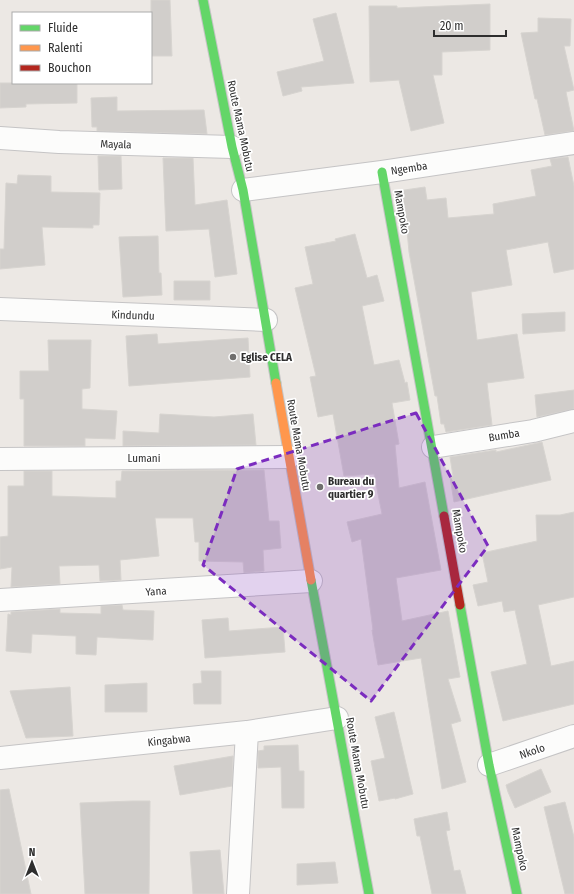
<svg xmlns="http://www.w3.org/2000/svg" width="574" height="894" font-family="'Fira Sans Condensed',sans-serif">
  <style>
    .building { fill: #d1cecb; stroke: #d7d4d0 }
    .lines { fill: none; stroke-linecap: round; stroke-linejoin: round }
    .street-casing { stroke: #c5c4c5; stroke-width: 24 }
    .fast-casing { stroke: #c5c4c5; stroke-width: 11 }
    .slow-casing { stroke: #c5c4c5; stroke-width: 11 }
    .jam-casing { stroke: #c5c4c5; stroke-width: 11 }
    .street { stroke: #fcfcfb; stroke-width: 22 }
    .fast { stroke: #63d668; stroke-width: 9 }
    .slow { stroke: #ff974d; stroke-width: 9 }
    .jam { stroke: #b3261e; stroke-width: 9 }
    .marked { fill: #7b2cbf; fill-opacity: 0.2; stroke: #7b2cbf; stroke-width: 3; stroke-dasharray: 8 5; stroke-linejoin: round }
    .poi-dot { fill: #706f6e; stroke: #fff; stroke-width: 1.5 }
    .labels { text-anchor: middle; stroke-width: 3.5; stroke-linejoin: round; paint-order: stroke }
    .street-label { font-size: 11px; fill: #2e2e2e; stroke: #fff }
    .poi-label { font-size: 11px; font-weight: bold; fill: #2e2e2e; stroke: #fff; text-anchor: start }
  </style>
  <rect width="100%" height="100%" fill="#ece8e4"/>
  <path class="building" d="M151 0H170L172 56H151Z
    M490 4V50L442 52V75H433L444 123 411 131 399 80 370 82 369 6H397V8Z
    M336 13 354 83 301 87 302 91 283 96 277 72 324 61 313 19Z
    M538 18 571 19 570 46H564L574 90 566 92 574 131 545 135 537 99H535L521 33 538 32Z
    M0 83H77V103L26 104V107L0 108Z
    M117 97V111L204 110 207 134 97 131V127H92L91 98Z
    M98 156H121L122 189 99 190Z
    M568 157 574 186V269L554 273 548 242 506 250 512 285 471 292 477 340 517 334 524 378 487 383 492 425 446 432 444 424H441L437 396H435L409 252 407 230H405L398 191 425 187 427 200 446 198 448 218 494 214 493 204 536 196 531 170 552 166 550 159Z
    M163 158H193L195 205 227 200 237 274 215 277 209 229 166 231Z
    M18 175 51 176V192L100 193 99 225H93V228L42 227 45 265 0 269V249H4L6 183 17 184Z
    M355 234 367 278 377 275 384 301 362 306 374 365 399 360 405 383 407 382 410 400 392 403 399 444 395 445 399 488 425 482 441 570 396 578 402 621 448 611 460 677 448 679 461 721 451 724 466 782 442 789 421 658 378 665 372 630H373L361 539 352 542 347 522 382 514 374 474 344 476 333 414 318 417 310 377 316 376 295 288 313 284 305 247 336 241 335 239Z
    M158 236 159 273H161L162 295 123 297 119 237Z
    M174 281H210V300H174Z
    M565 312V331L523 334 522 314Z
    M157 334 158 344 248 338 250 377 129 386 126 336Z
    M48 340H91L90 388 82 389V409L117 411 115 439 85 438V446H24V399H20V371H49Z
    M574 390V409L537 417 535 395Z
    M160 414 214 417 253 414 256 445 123 446V431L159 433Z
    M542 442 551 480 454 502 450 477 453 476 450 457 496 450V452Z
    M264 470 269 521H279L281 548 263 550 264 571 244 573 243 562 199 561V542H195L193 518H155L159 556 120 560 121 580 100 581 99 565 59 566 60 584 11 587 12 567 0 569V537L8 536V486H24V471H52V496L116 498V481H121L122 471Z
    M574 512V597L538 605 551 666 574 661V704L503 721 491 672 527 664 515 610 504 612 502 601 478 606 473 585 488 582 482 553 537 541 536 515H560Z
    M122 605 123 610 154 611 153 640 97 637 96 655 76 654V636L32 634 31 653 6 651 8 614 11 615V612L60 609V613L101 614V606Z
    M228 618 229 631 283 627 285 652 205 658 202 620Z
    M201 671H221V704H194L193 684 202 683Z
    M147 683V712H105V685Z
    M70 687 73 736 26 738 10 691Z
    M394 712 413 794 395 799V798L379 801 371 761 385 758 375 717Z
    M298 745 299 771H304V808H282L281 767 258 768V751L264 750V746Z
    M233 756 232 786 180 795 174 766Z
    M541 769 551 792 515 808 508 792 506 785Z
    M9 789 31 894H0V790Z
    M133 801H150L149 894H85L80 803Z
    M565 802 574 837V894H565L544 807Z
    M447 812 450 830 446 831 454 871 460 870 466 894H432L420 836H417L414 819Z
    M220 850 224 894H193L190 852Z
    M335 862 338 883 297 885V864Z"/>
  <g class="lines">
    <defs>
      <path id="street" d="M0 138 59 142 232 147
        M243 190 382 172 574 143
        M0 309 266 320
        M433 447 533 431 574 421
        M0 459 289 457
        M0 600 311 581
        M0 758 247 732 337 718
        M489 765 574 736
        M238 894 247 732"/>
      <path id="fast" d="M203 0 232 147 243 190 276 383
        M382 172 444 516
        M311 580 369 894
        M460 605 489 765 517 894"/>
      <path id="slow" d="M276 383 311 580"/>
      <path id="jam" d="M444 516 460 605"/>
    </defs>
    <use href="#street" class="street-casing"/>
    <use href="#fast" class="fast-casing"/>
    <use href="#slow" class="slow-casing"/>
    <use href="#jam" class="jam-casing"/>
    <use href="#street" class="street"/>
    <use href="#fast" class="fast"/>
    <use href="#slow" class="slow"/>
    <use href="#jam" class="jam"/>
  </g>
  <path class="marked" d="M416 413 488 546 371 701 203 565 237 469Z"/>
  <g class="poi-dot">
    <circle cx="233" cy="357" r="4"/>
    <circle cx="320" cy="487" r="4"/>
  </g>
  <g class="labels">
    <g class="street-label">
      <text transform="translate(241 126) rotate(78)" y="4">Route Mama Mobutu</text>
      <text transform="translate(116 144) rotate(2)" y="4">Mayala</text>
      <text transform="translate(409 168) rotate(-9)" y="4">Ngemba</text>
      <text transform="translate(402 212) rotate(80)" y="4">Mampoko</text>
      <text transform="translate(133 315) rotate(2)" y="4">Kindundu</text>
      <text transform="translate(504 435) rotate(-9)" y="4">Bumba</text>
      <text transform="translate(299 445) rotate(80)" y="4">Route Mama Mobutu</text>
      <text x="144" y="462">Lumani</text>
      <text transform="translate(460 531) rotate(80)" y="4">Mampoko</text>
      <text transform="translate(156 591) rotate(-4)" y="4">Yana</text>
      <text transform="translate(169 740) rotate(-6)" y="4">Kingabwa</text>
      <text transform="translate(532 751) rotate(-19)" y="4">Nkolo</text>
      <text transform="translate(358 763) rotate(80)" y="4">Route Mama Mobutu</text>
      <text transform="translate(520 849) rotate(78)" y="4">Mampoko</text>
    </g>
    <g class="poi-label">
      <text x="241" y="361">Eglise CELA</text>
      <text x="328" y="485">Bureau du<tspan x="328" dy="13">quartier 9</tspan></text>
    </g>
  </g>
  <rect x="12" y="12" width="140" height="72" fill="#ffffff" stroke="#ababab"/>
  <rect x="20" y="25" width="20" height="6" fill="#63d668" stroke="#ababab"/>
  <text x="48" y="32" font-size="12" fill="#2e2e2e">Fluide</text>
  <rect x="20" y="45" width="20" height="6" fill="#ff974d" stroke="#ababab"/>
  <text x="48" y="52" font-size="12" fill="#2e2e2e">Ralenti</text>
  <rect x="20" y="65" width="20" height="6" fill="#b3261e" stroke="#ababab"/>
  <text x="48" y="72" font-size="12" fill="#2e2e2e">Bouchon</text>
  <g transform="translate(32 862)" stroke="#ffffff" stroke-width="3" paint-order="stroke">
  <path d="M0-3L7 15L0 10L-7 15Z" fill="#2e2e2e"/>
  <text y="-6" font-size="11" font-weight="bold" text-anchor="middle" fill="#2e2e2e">N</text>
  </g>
  <path d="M434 30v6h72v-6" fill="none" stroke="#2e2e2e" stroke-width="2"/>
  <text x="440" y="30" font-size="12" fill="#2e2e2e" stroke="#ffffff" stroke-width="3" paint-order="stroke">20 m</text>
</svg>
